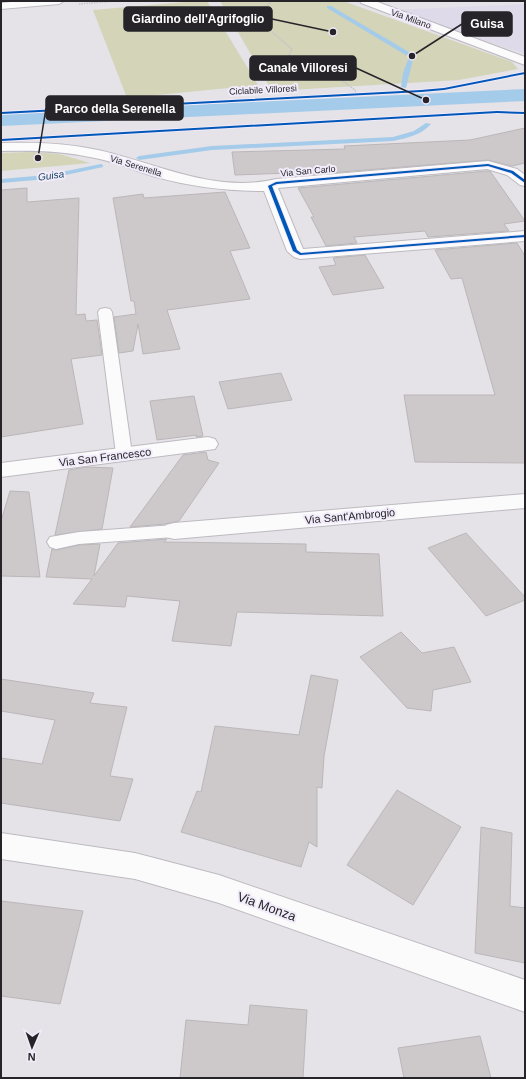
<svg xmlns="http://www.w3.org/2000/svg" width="526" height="1079" font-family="Helvetica,sans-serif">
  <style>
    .industrial { fill: #dedae9 }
    .green { fill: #d3d4b8 }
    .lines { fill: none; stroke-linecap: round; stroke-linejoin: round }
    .stream { fill: #a4cbe9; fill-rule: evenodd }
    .canal { fill: #a4cbe9; fill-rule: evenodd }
    .building { fill: #cdc9ca; stroke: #bbb7b9 }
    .service-casing { stroke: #bdbac0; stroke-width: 2 }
    .minor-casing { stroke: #bdbac0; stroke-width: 2 }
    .path { stroke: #c5c4c6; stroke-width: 1.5; stroke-dasharray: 1.5 1; stroke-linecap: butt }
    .service { fill: #fbfbfc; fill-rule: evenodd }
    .minor { fill: #fbfbfc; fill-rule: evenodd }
    .cycleway-casing { stroke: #f1ebfa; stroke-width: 2 }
    .cycleway { fill: #0057b8; fill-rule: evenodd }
    .labels { text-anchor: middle; stroke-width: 4; stroke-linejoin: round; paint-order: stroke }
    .far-street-label { font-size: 9px; fill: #262429; stroke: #f1ebfa }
    .far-water-label { font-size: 10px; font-style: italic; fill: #14405c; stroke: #f1ebfa }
    .street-label { font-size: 11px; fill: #262429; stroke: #f1ebfa }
    .near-street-label { font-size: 13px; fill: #262429; stroke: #f1ebfa }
    .leader { fill: none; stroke: #262429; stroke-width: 1.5 }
    .callout-dot { fill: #262429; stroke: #f1ebfa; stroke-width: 1.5 }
    .callout { fill: #262429; stroke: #262429; stroke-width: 1.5 }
    .callout-label { font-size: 12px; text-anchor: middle; font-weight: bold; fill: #fff }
  </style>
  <rect width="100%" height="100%" fill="#e5e2e8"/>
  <path class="industrial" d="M525 4V54L393 10Z"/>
  <path class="green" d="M197 1H207L258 85 127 98 93 10Z
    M220 1H343L512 62 518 69 459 80 272 91Z
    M32 152 59 154 90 163 1 171V153Z"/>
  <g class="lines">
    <path class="stream" d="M327 6H331L414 55 406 88 401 87 403 73 409 57 327 8Z
      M426 123 431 124C421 135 407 138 393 141L212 150 139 160 136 158 139 156 212 146 393 137 414 131Z
      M101 164 103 165V167L47 179 1 183V179L47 175Z"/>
    <path class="canal" d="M525 89V101L1 126V114Z"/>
  </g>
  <path class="building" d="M525 128V163L512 166 488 160 292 176 290 173 235 175 232 152 345 149 344 146 470 140Z
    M487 171H490L525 221 504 224 509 231 428 237 425 231 354 237 357 243 326 246 311 217H314L298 188Z
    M27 188V202L79 198 76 315 85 314 86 321 97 320 102 355 71 359 83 424 1 437V190Z
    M225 192 250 248 230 251 250 299 167 310 180 349 143 354 138 324 133 351 119 353 114 317 136 314 134 301H131L113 198 143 194 144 198Z
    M517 243 525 256V463L415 462 404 395H495L462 278 451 279 435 250Z
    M365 255 384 288 333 295 319 267 336 265 333 258Z
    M281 373 292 400 228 409 219 382Z
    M194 396 203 436 196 437 197 435 157 440 150 401Z
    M206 452 208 460 219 463 179 521 165 524 130 527 183 455Z
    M86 467 113 468 102 529 55 535 69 470Z
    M10 491 29 492 40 577 1 576V521Z
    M466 533 525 597V600L486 616 428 548Z
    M167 539 164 542 306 544V552L379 554 383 616 237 612 231 646 172 641 180 601 127 596 125 607 73 604 92 579 46 577 52 549 56 550 79 545 100 544 94 576 118 543Z
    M401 632 422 653 454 647 471 682 433 690 431 711 407 708 360 657Z
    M311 675 338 680 324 756 322 788 317 787V847L309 842 301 867 181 832 197 791 201 792 215 726 299 735Z
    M1 679 94 693 90 703 127 707 110 776 133 779 120 821 1 803V758L42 764 55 720 1 711Z
    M397 790 461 827 413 905 347 865Z
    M481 827 512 833 510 906 525 908V963L475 953Z
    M1 901 83 911 60 1004 1 996Z
    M250 1005 307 1010 303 1078H180L186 1020 248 1025Z
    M480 1036 491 1078H404L398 1048Z"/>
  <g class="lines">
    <defs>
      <path id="service" d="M105 308 110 309 112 312 132 454 130 458 124 459 118 458 116 454 98 312 100 309Z
        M174 525 180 526 183 531 180 536 174 537 79 544 56 549 50 547 47 542 50 537 79 532Z"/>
      <path id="minor" d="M21 1H64L59 4 1 9V3Z
        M360 1H375L525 57V65L361 3Z
        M1 143C33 142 66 143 98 150 156 163 215 194 276 179L488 161 517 169 525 175V186L520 185 507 175 487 169 278 188 303 249 525 231V241L300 259 294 257 287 251 264 191C227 191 192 187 156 177 136 171 116 162 95 158 64 151 32 150 1 151Z
        M208 437 215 439 218 444 215 449 1 477V463Z
        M525 494V508L174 539 166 537 163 531 166 525 174 523Z
        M1 833 135 853 219 875 525 980V1012L219 903 135 879 1 859Z"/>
    </defs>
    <use href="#service" class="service-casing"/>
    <use href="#minor" class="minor-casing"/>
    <path class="path" d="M272 1 262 10 251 14 292 49 288 57 296 66C323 67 334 74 355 90L356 94
      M79 4 115 1"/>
    <use href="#service" class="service"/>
    <use href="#minor" class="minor"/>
    <defs>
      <path id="cycleway" d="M525 72V74L444 90 421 92 1 114V112L421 90 444 88Z
        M497 111 525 112V114L497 113 1 141V139Z
        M488 164 513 171 525 180V183L511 173 488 166 277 184 272 186 297 250 301 253 525 235V237L300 255 293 251 268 186 276 182Z"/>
    </defs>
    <use href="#cycleway" class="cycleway-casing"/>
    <use href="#cycleway" class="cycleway"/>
  </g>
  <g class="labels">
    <g class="far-street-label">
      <text transform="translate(411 19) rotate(20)" y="3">Via Milano</text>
      <text transform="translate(263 90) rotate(-3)" y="3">Ciclabile Villoresi</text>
      <text transform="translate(136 166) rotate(17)" y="3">Via Serenella</text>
      <text transform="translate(308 171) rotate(-5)" y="3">Via San Carlo</text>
    </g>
    <g class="far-water-label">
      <text transform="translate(51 175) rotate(-8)" y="4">Guisa</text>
    </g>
    <g class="street-label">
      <text transform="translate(105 457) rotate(-7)" y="4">Via San Francesco</text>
      <text transform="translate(350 516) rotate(-5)" y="4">Via Sant'Ambrogio</text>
    </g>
    <g class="near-street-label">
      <text transform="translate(267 906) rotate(20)" y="5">Via Monza</text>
    </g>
  </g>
  <path class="leader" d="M333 32L272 19M412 56L462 24M426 100L356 68M38 158L46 108"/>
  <g class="callout-dot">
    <circle cx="333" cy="32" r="4"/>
    <circle cx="412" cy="56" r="4"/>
    <circle cx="426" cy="100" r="4"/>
    <circle cx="38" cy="158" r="4"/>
  </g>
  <g class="callout">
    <rect x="124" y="7" width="148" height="24" rx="4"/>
    <rect x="462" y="12" width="50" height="24" rx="4"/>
    <rect x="250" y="56" width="106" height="24" rx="4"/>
    <rect x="46" y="96" width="137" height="24" rx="4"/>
  </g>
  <g class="callout-label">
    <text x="198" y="23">Giardino dell'Agrifoglio</text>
    <text x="487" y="28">Guisa</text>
    <text x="303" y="72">Canale Villoresi</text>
    <text x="115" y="113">Parco della Serenella</text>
  </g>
  <rect width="526" height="1079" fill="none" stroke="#262429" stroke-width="4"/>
  <g transform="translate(32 1047) rotate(182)" stroke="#f1ebfa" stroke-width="3" paint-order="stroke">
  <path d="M0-3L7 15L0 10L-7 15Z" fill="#262429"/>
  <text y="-6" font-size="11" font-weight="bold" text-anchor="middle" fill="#262429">N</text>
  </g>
</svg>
